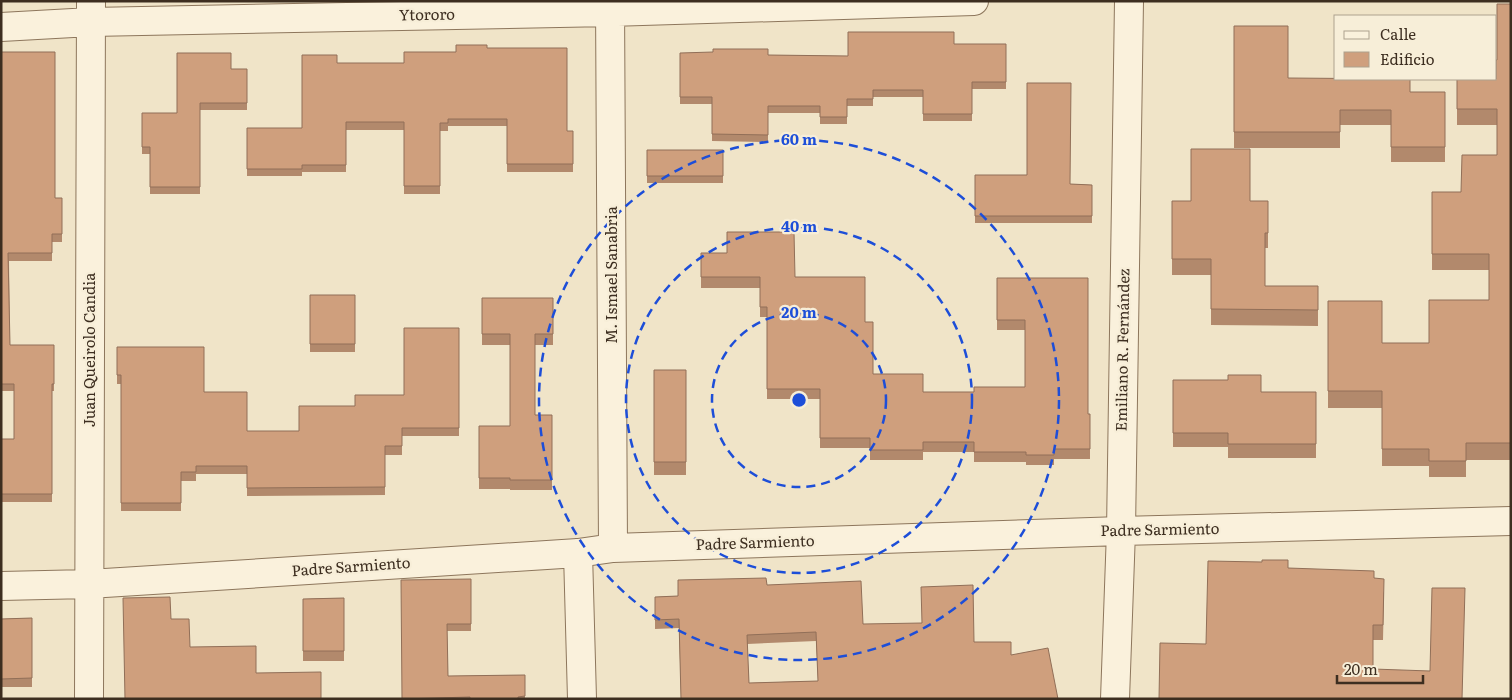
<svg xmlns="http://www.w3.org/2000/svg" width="1512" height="700" font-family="Literata,serif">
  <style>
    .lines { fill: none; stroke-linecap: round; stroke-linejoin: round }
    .minor-casing { stroke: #8d765c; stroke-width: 30 }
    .minor { stroke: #faf1dc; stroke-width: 28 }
    .wall { fill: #b2896c; fill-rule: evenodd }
    .building { fill: #cf9f7d; stroke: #916f58; fill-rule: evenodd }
    .ring { fill: none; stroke: #1d4ed8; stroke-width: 2.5; stroke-dasharray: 9 6 }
    .labels { text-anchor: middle; stroke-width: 4.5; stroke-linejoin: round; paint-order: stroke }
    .street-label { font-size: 15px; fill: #3d2e20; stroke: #f7eed8 }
    .centre { fill: #1d4ed8; stroke: #f7eed8; stroke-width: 2.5 }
    .ring-label { font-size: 15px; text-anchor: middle; font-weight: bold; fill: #1d4ed8; stroke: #f7eed8; stroke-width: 4.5; stroke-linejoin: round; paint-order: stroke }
  </style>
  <rect width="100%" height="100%" fill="#f0e4c8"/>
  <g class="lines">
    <defs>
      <path id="minor" d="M610 1 613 548
        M1 27 91 22 610 12 974 1
        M578 553 582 699
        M1 586 89 584 578 553 613 548 1121 531 1511 521
        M89 699 91 1
        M1115 699 1121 531 1129 1"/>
    </defs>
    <use href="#minor" class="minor-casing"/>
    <use href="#minor" class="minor"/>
  </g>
  <path class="wall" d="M1511 4V460H1466V477H1429V466H1382V408H1328V301L1382 343H1429L1489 300V270H1432V192H1461L1497 155V125H1457V79L1497 60Z
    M1234 26 1288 78 1410 92H1445V162H1391V125H1340V148H1234Z
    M954 44H1006V89H972V121H923V97H873V106H847V124H820V113H768V142L712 141V104H680V53L768 55 848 56Z
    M487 48 567 131H573V172H507V126H448V131H440V194H404V130H346V172H302V176H247V128H302L337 63H404L456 52Z
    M1 52 55 198H62V242H52V261H9L10 345H54V391H52V502H1V439H14V391H1Z
    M231 69H247V110H200V194H150V154H142V113H177Z
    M647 150H723V183H647Z
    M975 175 1070 184 1092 185V223H975Z
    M1172 201H1268V248H1265V286H1318V326L1211 325V275H1172Z
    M701 253 795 277 865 322 873 374 923 392H974L1025 387V330H997V278L1088 414H1090V459H1054V465H1026V462H974V452H923V460H870V448H820V399H767V317H760V288H701Z
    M310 295H355V352H310Z
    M482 298H553V345H535V415H552V490H510V489H479V426H510V345H482Z
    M459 328V436H402V455H385V495L247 496V474H196V481H181V511H121V384H117V347L204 392 247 431H299L355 406 404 395Z
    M654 370H686V475H654Z
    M1173 380 1261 392H1316V458H1228V447H1173Z
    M1288 568 1374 578 1384 593 1383 640H1373V669L1206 644Z
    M471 579V631H447L448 676 525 675V699H402Z
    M767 585 863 624 974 642 1011 655 1058 699H681L679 628 655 629V597L678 596ZM816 641 818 681 749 683 747 644Z
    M344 598V661H303V599Z
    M32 618V687H1V619Z"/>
  <path class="building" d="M1497 4H1511V443H1466V461H1429V449H1382V391H1328V301H1382V343H1429V300H1489V254H1432V192H1461L1462 155H1497V109H1457V79H1496V60H1497Z
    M1234 26H1288V78L1410 79V92H1445V147H1391V110H1340V132H1234Z
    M848 32H954V44H1006V82H972V114H923V90H873V99H847V117H820V106H768V135L712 134V97H680V53L713 52V49H768V55L848 56Z
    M456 45H487V48H567V131H573V164H507V119H448V123H440V186H404V122H346V165H302V169H247V128H302V55H337V63H404V52H456Z
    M1 52H55V198H62V234H52V253H8L10 345H54V384H52V494H1V439H14V384H1Z
    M177 53H231V69H247V103H200V187H150V147H142V113H177Z
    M1027 83H1071L1070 184 1092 185V216H975V175H1027Z
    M1191 149H1250V201H1268V233H1265V286H1318V310L1211 309V259H1172V201H1191Z
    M647 150H723V176H647Z
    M727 232H794L795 277H865V322H873V374H923V392H974V387H1025V320H997V278H1088V414H1090V449H1054V455H1026V452H974V442H923V450H870V438H820V389H767V307H760V277H701V253H727Z
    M310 295H355V344H310Z
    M482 298H553V334H535V415H552V480H510V478H479V426H510V334H482Z
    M404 328H459V428H402V446H385V487L247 488V466H196V472H181V503H121V375H117V347H204V392H247V431H299V406H355V395H404Z
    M654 370H686V462H654Z
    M1228 375H1261V392H1316V444H1228V433H1173V380H1228Z
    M1262 560H1288V568L1374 571V578L1384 579 1383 625H1373V669L1430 671 1432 588H1465L1462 699H1159L1160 643 1206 644 1208 561 1262 562Z
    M766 578 767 585 861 581 863 624 922 623 921 587 973 585 974 642H1011V655L1048 648 1058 699H681L679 619 655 620V597L678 596V580ZM816 632 818 681 749 683 747 635Z
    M471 579V624H447L448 676 525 675V696L518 697V699H470V697L402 699 401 580Z
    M170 597 171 619H189L190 647 256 646V673L321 672V699H125L123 598Z
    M344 598V651H303V599Z
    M32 618V678L1 679V619Z"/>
  <g class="ring">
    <circle cx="799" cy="400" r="87"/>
    <circle cx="799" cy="400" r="173"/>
    <circle cx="799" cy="400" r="260"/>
  </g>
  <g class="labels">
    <g class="street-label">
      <text transform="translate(427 15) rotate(-1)" y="5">Ytororo</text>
      <text transform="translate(612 275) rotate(-90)" y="5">M. Ismael Sanabria</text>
      <text transform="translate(90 350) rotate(-90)" y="5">Juan Queirolo Candia</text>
      <text transform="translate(1123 350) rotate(-89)" y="5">Emiliano R. Fernández</text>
      <text transform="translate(1160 530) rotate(-1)" y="5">Padre Sarmiento</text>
      <text transform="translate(755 543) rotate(-2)" y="5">Padre Sarmiento</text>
      <text transform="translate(351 567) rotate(-4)" y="5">Padre Sarmiento</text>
    </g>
  </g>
  <circle cx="799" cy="400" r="8" class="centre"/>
  <g class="ring-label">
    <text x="799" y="145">60 m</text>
    <text x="799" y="232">40 m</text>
    <text x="799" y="318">20 m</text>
  </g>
  <rect width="1512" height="700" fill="none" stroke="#3d2e20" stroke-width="5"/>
  <rect x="1334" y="15" width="162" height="65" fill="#f7eed8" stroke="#ada18e"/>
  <rect x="1344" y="31" width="25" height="8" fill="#faf1dc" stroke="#ada18e"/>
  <text x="1380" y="40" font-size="15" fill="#3d2e20">Calle</text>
  <rect x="1344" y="52" width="25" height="15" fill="#cf9f7d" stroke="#ada18e"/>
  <text x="1380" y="65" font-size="15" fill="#3d2e20">Edificio</text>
  <path d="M1337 675v8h86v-8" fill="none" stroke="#3d2e20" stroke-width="2.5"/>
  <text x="1344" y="675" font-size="15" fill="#3d2e20" stroke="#f7eed8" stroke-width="4" paint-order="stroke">20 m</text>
</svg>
